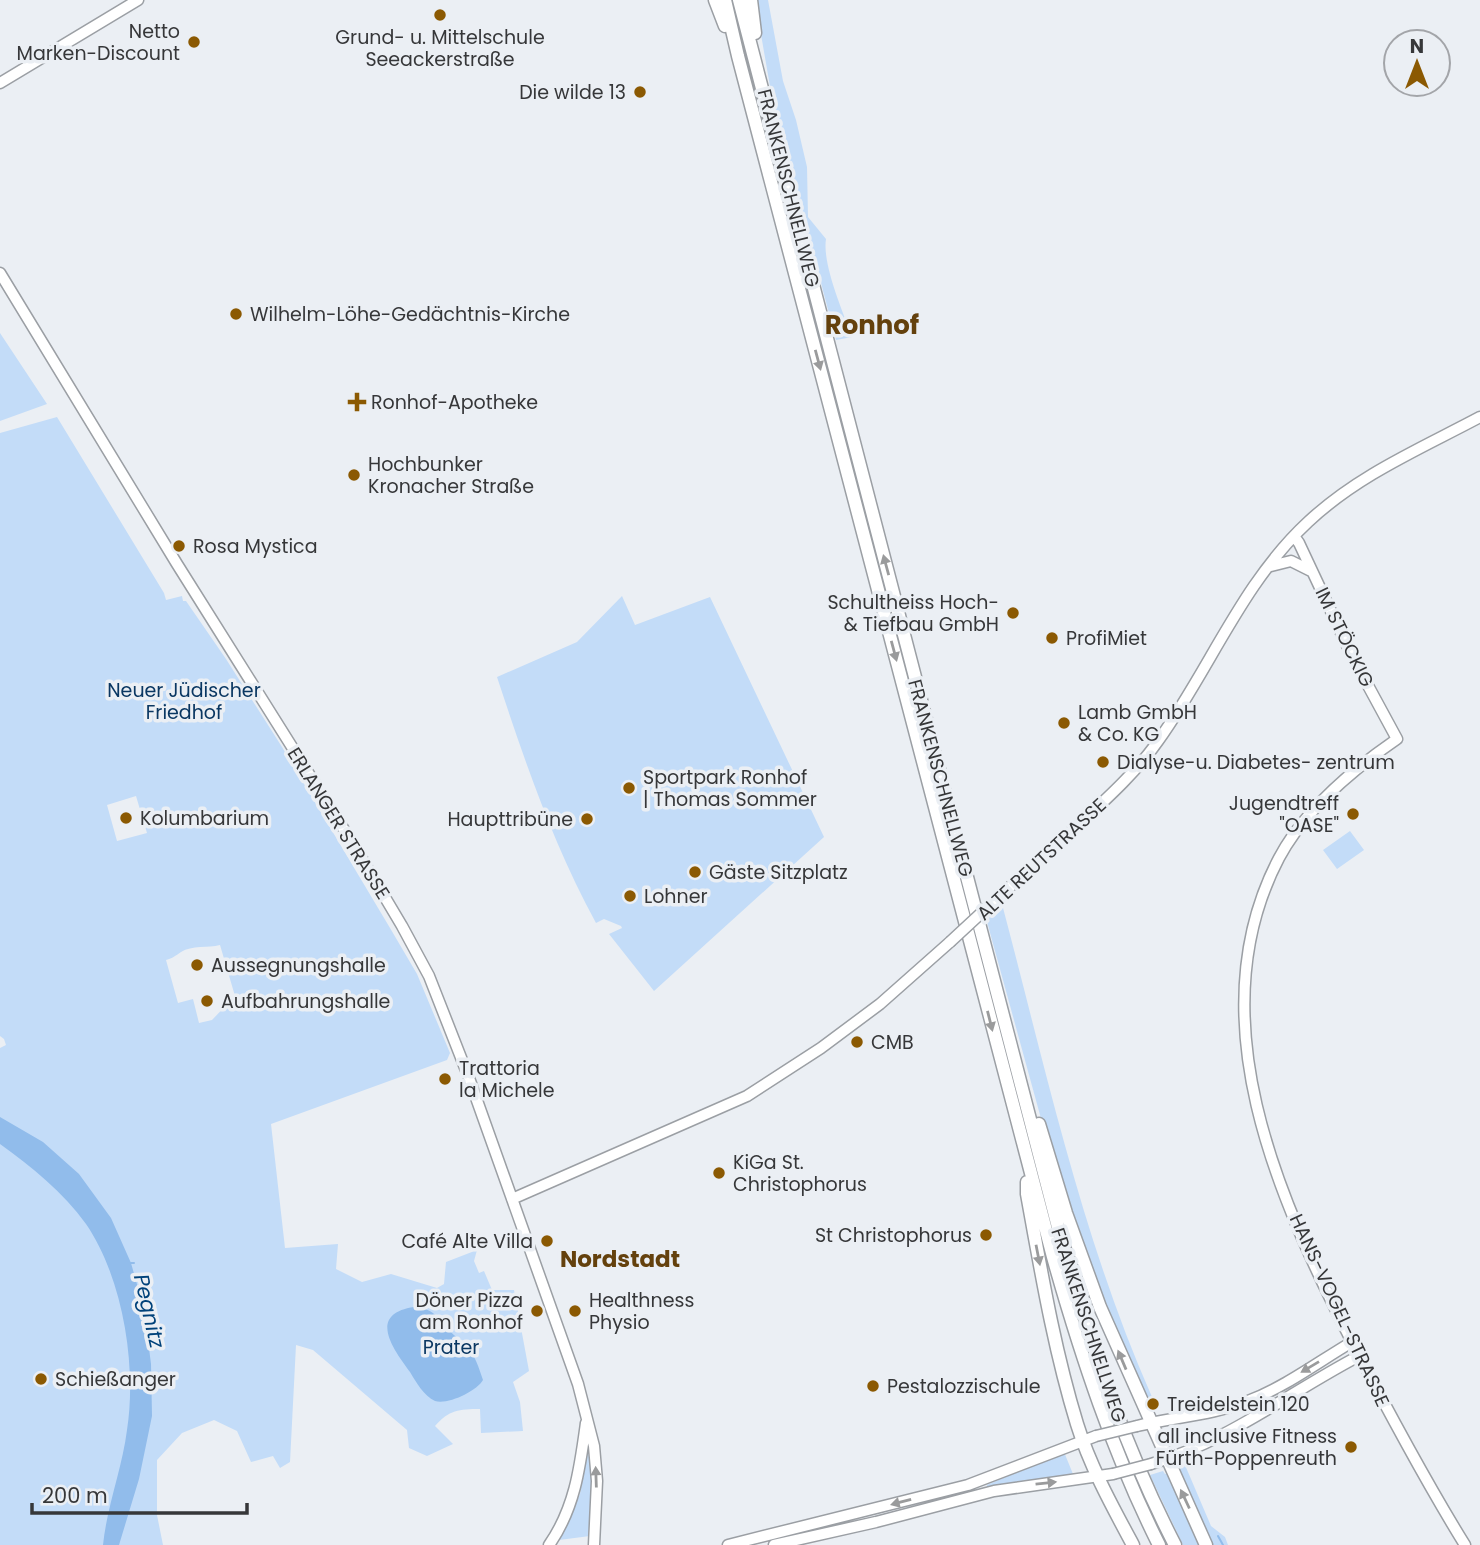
<svg xmlns="http://www.w3.org/2000/svg" width="1480" height="1545" font-family="Poppins,sans-serif">
  <style>
    .green { fill: #c3dcf8; fill-rule: evenodd }
    .water { fill: #91bceb }
    .lines { fill: none; stroke-linecap: round; stroke-linejoin: round }
    .stream { stroke: #91bceb; stroke-width: 2 }
    .major-casing { stroke: #9b9fa4; stroke-width: 13 }
    .highway-casing { stroke: #9b9fa4; stroke-width: 15 }
    .major { stroke: #fff; stroke-width: 10 }
    .highway { stroke: #fff; stroke-width: 12 }
    .major-bridge-casing { stroke: #9b9fa4; stroke-width: 13; stroke-linecap: butt }
    .major-bridge { stroke: #fff; stroke-width: 10 }
    .oneway { fill: #9a9b9c }
    .poi-dot { fill: #8b5902; stroke: #ebeff4; stroke-width: 2.5 }
    .labels { text-anchor: middle; stroke-width: 7; stroke-linejoin: round; paint-order: stroke }
    .poi-label { font-size: 19px; fill: #363739; stroke: #ebeff4; text-anchor: start }
    .street-label { font-size: 19px; fill: #363739; stroke: #ebeff4 }
    .park-label { font-size: 19px; fill: #0a3762; stroke: #ebeff4 }
    .water-label { font-size: 21px; font-style: italic; fill: #00427a; stroke: #ebeff4 }
    .quarter-label { font-size: 23px; font-weight: bold; fill: #64410d; stroke: #ebeff4 }
    .district-label { font-size: 26px; font-weight: bold; fill: #64410d; stroke: #ebeff4 }
  </style>
  <rect width="100%" height="100%" fill="#ebeff4"/>
  <path class="green" d="M755 0H768L783 81 796 120 807 167 808 217 826 239C822 264 843 312 852 337L836 340 771 92Z
    M0 333 47 404 0 421Z
    M57 417 164 593 166 600 182 596 183 601H186L226 659 282 747 390 928 417 974 450 1053 447 1060 271 1124 285 1248 338 1244 336 1269 362 1282 391 1274 437 1288 444 1284 446 1262 477 1250 474 1261 479 1273 484 1271 492 1290H514L529 1371 513 1382 520 1402 523 1431 481 1433 480 1409C459 1409 449 1410 435 1426L453 1444 427 1456 409 1448 407 1430 313 1350 296 1345 290 1462 280 1468 273 1456 251 1462 237 1431 214 1420 182 1433 157 1460V1515L163 1545H0V1048L6 1045 4 1039 0 1036V433ZM136 796 147 833 117 841 107 805ZM220 945 235 996 212 1020 199 1023 193 999 178 1003 166 960C173 958 175 956 181 952 192 945 208 948 220 945Z
    M622 596 635 625 710 597 824 837 654 991 609 934 622 928 621 926 604 919 596 923C553 844 525 762 497 677L577 642Z
    M1350 831 1364 850 1337 869 1323 850Z
    M1002 904C1046 1070 1082 1239 1152 1397V1403L1147 1408 1133 1380 1054 1166 986 918Z
    M587 1443 593 1487 590 1536 559 1540 580 1494Z
    M1064 1452 1073 1474 987 1487V1485Z
    M1185 1465 1211 1526 1225 1537 1228 1545H1211L1178 1470Z
    M1163 1471 1165 1474 1168 1473 1201 1545H1183L1150 1475Z"/>
  <path class="water" d="M0 1117 43 1142 79 1174 111 1218 131 1263 144 1309 151 1364 152 1416 139 1479 119 1545H103C107 1506 122 1469 127 1430 137 1366 123 1278 86 1224 63 1192 32 1167 0 1144Z
    M414 1307C433 1308 437 1317 449 1330 454 1336 461 1340 466 1345 475 1355 479 1368 483 1380 477 1391 448 1405 435 1401 424 1396 416 1382 410 1372 393 1349 367 1314 414 1307Z"/>
  <g class="lines">
    <path class="stream" d="M131 1263H134
      M1218 1536 1223 1545"/>
    <defs>
      <path id="major" d="M0 83 138 0
        M0 273 177 564 358 852 402 926 429 976 469 1078 578 1384 594 1446 597 1481 594 1545
        M1294 536 1299 543 1352 656 1397 739C1352 770 1305 809 1279 858 1196 1016 1278 1198 1352 1342 1388 1411 1424 1479 1465 1545
        M1271 566 1291 561 1311 571
        M991 904C1019 879 1046 854 1074 829 1103 802 1135 774 1158 741 1210 669 1242 583 1308 522 1358 475 1420 449 1480 417
        M512 1199 747 1096 821 1048 880 1004 950 942
        M1137 1426C1174 1417 1213 1415 1248 1401 1285 1387 1318 1362 1352 1342
        M1151 1464C1227 1442 1290 1392 1359 1356
        M549 1545C575 1508 580 1467 586 1423
        M728 1545 968 1485 1096 1436
        M774 1545 876 1522 994 1491 1113 1474"/>
      <path id="highway" d="M715 0 725 26
        M725 0 738 56 1053 1257C1081 1356 1113 1453 1159 1545
        M739 0 1065 1254C1094 1355 1127 1452 1175 1545
        M751 0 755 33
        M1039 1124 1066 1213 1100 1307 1206 1545
        M1027 1182V1194C1041 1271 1054 1349 1077 1424 1090 1466 1112 1506 1133 1545"/>
    </defs>
    <use href="#major" class="major-casing"/>
    <use href="#highway" class="highway-casing"/>
    <use href="#major" class="major"/>
    <use href="#highway" class="highway"/>
    <defs>
      <path id="major-bridge" d="M950 942 991 904
        M1096 1436 1137 1426
        M1113 1474 1151 1464"/>
    </defs>
    <use href="#major-bridge" class="major-bridge-casing"/>
    <use href="#major-bridge" class="major-bridge"/>
  </g>
  <defs><path id="oneway-solid" d="M-6-.8H1V-3.2L6.5 0L1 3.2V.8H-6Z" transform="scale(1.75)"/></defs>
  <g class="oneway">
    <use href="#oneway-solid" transform="translate(818 360) rotate(75)"/>
    <use href="#oneway-solid" transform="translate(886 565) rotate(-105)"/>
    <use href="#oneway-solid" transform="translate(894 651) rotate(75)"/>
    <use href="#oneway-solid" transform="translate(990 1021) rotate(76)"/>
    <use href="#oneway-solid" transform="translate(1038 1255) rotate(79)"/>
    <use href="#oneway-solid" transform="translate(1122 1360) rotate(-113)"/>
    <use href="#oneway-solid" transform="translate(1310 1367) rotate(149)"/>
    <use href="#oneway-solid" transform="translate(596 1477) rotate(-92)"/>
    <use href="#oneway-solid" transform="translate(1046 1483) rotate(-6)"/>
    <use href="#oneway-solid" transform="translate(1185 1499) rotate(-115)"/>
    <use href="#oneway-solid" transform="translate(901 1502) rotate(165)"/>
  </g>
  <g class="poi-dot">
    <circle cx="440" cy="15" r="7"/>
    <circle cx="194" cy="42" r="7"/>
    <circle cx="640" cy="92" r="7"/>
    <circle cx="236" cy="314" r="7"/>
    <path d="M353.5 391.5h7v7h7v7h-7v7h-7v-7h-7v-7h7z"/>
    <circle cx="354" cy="475" r="7"/>
    <circle cx="179" cy="546" r="7"/>
    <circle cx="1013" cy="613" r="7"/>
    <circle cx="1052" cy="638" r="7"/>
    <circle cx="1064" cy="723" r="7"/>
    <circle cx="1103" cy="762" r="7"/>
    <circle cx="629" cy="788" r="7"/>
    <circle cx="1353" cy="814" r="7"/>
    <circle cx="126" cy="818" r="7"/>
    <circle cx="587" cy="819" r="7"/>
    <circle cx="695" cy="872" r="7"/>
    <circle cx="630" cy="896" r="7"/>
    <circle cx="197" cy="965" r="7"/>
    <circle cx="207" cy="1001" r="7"/>
    <circle cx="857" cy="1042" r="7"/>
    <circle cx="445" cy="1079" r="7"/>
    <circle cx="719" cy="1173" r="7"/>
    <circle cx="986" cy="1235" r="7"/>
    <circle cx="547" cy="1241" r="7"/>
    <circle cx="537" cy="1311" r="7"/>
    <circle cx="575" cy="1311" r="7"/>
    <circle cx="41" cy="1379" r="7"/>
    <circle cx="873" cy="1386" r="7"/>
    <circle cx="1153" cy="1404" r="7"/>
    <circle cx="1351" cy="1447" r="7"/>
  </g>
  <g class="labels">
    <g class="poi-label">
      <text x="180" y="38" text-anchor="end">Netto<tspan x="180" dy="22">Marken-Discount</tspan></text>
      <text x="440" y="44" text-anchor="middle">Grund- u. Mittelschule<tspan x="440" dy="22">Seeackerstraße</tspan></text>
      <text x="626" y="99" text-anchor="end">Die wilde 13</text>
      <text x="250" y="321">Wilhelm-Löhe-Gedächtnis-Kirche</text>
      <text x="371" y="409">Ronhof-Apotheke</text>
      <text x="368" y="471">Hochbunker<tspan x="368" dy="22">Kronacher Straße</tspan></text>
      <text x="193" y="553">Rosa Mystica</text>
      <text x="999" y="609" text-anchor="end">Schultheiss Hoch-<tspan x="999" dy="22">&amp; Tiefbau GmbH</tspan></text>
      <text x="1066" y="645">ProfiMiet</text>
      <text x="1078" y="719">Lamb GmbH<tspan x="1078" dy="22">&amp; Co. KG</tspan></text>
      <text x="1117" y="769">Dialyse-u. Diabetes- zentrum</text>
      <text x="643" y="784">Sportpark Ronhof<tspan x="643" dy="22">| Thomas Sommer</tspan></text>
      <text x="1339" y="810" text-anchor="end">Jugendtreff<tspan x="1339" dy="22">"OASE"</tspan></text>
      <text x="140" y="825">Kolumbarium</text>
      <text x="573" y="826" text-anchor="end">Haupttribüne</text>
      <text x="709" y="879">Gäste Sitzplatz</text>
      <text x="644" y="903">Lohner</text>
      <text x="211" y="972">Aussegnungshalle</text>
      <text x="221" y="1008">Aufbahrungshalle</text>
      <text x="871" y="1049">CMB</text>
      <text x="459" y="1075">Trattoria<tspan x="459" dy="22">la Michele</tspan></text>
      <text x="733" y="1169">KiGa St.<tspan x="733" dy="22">Christophorus</tspan></text>
      <text x="972" y="1242" text-anchor="end">St Christophorus</text>
      <text x="533" y="1248" text-anchor="end">Café Alte Villa</text>
      <text x="523" y="1307" text-anchor="end">Döner Pizza<tspan x="523" dy="22">am Ronhof</tspan></text>
      <text x="589" y="1307">Healthness<tspan x="589" dy="22">Physio</tspan></text>
      <text x="55" y="1386">Schießanger</text>
      <text x="887" y="1393">Pestalozzischule</text>
      <text x="1167" y="1411">Treidelstein 120</text>
      <text x="1337" y="1443" text-anchor="end">all inclusive Fitness<tspan x="1337" dy="22">Fürth-Poppenreuth</tspan></text>
    </g>
    <g class="street-label">
      <text transform="translate(789 188) rotate(76)" y="7">FRANKENSCHNELLWEG</text>
      <text transform="translate(1345 637) rotate(64)" y="7">IM STÖCKIG</text>
      <text transform="translate(941 778) rotate(75)" y="7">FRANKENSCHNELLWEG</text>
      <text transform="translate(339 823) rotate(58)" y="7">ERLANGER STRASSE</text>
      <text transform="translate(1041 859) rotate(-43)" y="7">ALTE REUTSTRASSE</text>
      <text transform="translate(1340 1310) rotate(65)" y="7">HANS-VOGEL-STRASSE</text>
      <text transform="translate(1089 1325) rotate(72)" y="7">FRANKENSCHNELLWEG</text>
    </g>
    <g class="park-label">
      <text x="184" y="697">Neuer Jüdischer<tspan x="184" dy="22">Friedhof</tspan></text>
      <text x="451" y="1354">Prater</text>
    </g>
    <g class="water-label">
      <text transform="translate(149 1311) rotate(77)" y="7">Pegnitz</text>
    </g>
    <g class="quarter-label">
      <text x="620" y="1267">Nordstadt</text>
    </g>
    <g class="district-label">
      <text x="872" y="334">Ronhof</text>
    </g>
  </g>
  <g transform="translate(1417 63)"><circle r="33" fill="#ebeff4" stroke="#a3a5a9" stroke-width="2"/>
  <path d="M0-5L12 26L0 18L-12 26Z" fill="#8b5902"/>
  <text y="-10" font-size="19" font-weight="bold" text-anchor="middle" fill="#363739">N</text>
  </g>
  <path d="M32 1503v10h215v-10" fill="none" stroke="#363739" stroke-width="3.5"/>
  <text x="42" y="1503" font-size="21" fill="#363739" stroke="#ebeff4" stroke-width="5" paint-order="stroke">200 m</text>
</svg>
